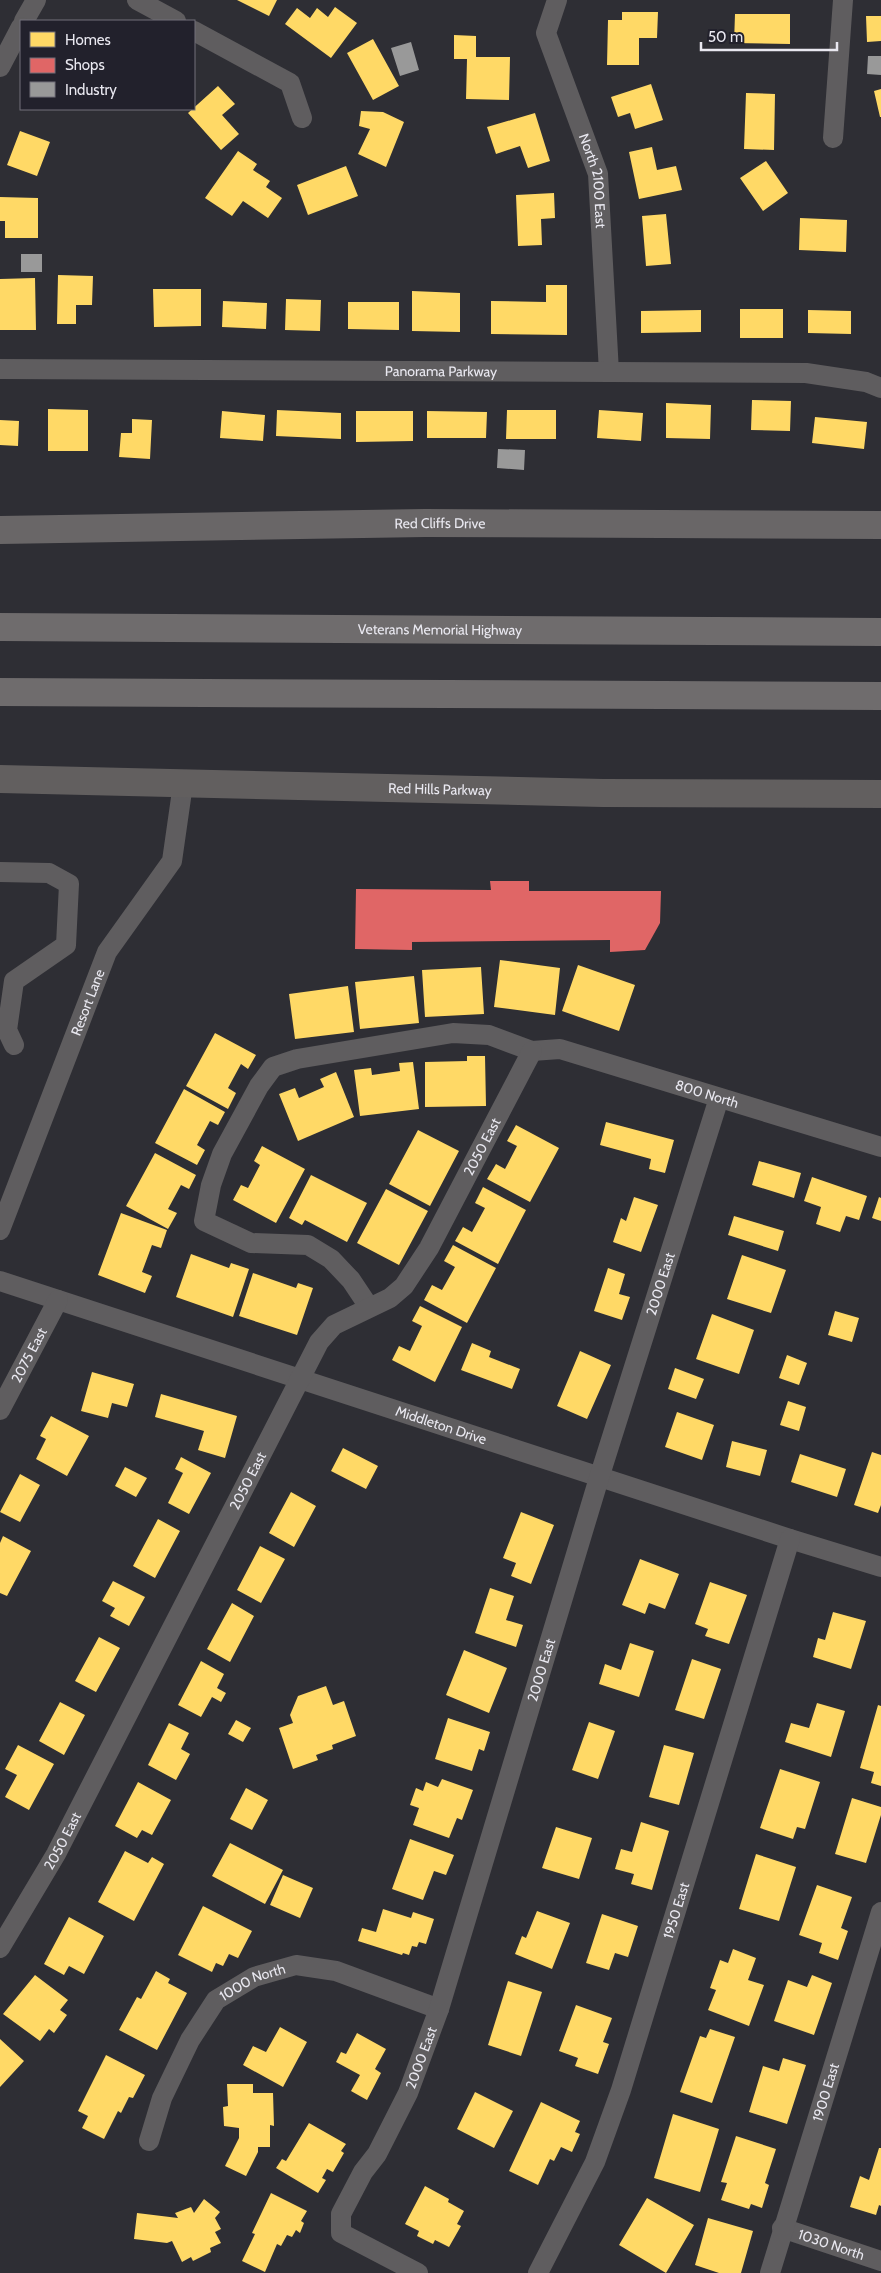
<svg xmlns="http://www.w3.org/2000/svg" width="881" height="2273" font-family="Cabin,sans-serif">
  <style>
    .homes { fill: #ffd966 }
    .shops { fill: #e06666 }
    .industry { fill: #999 }
    .lines { fill: none; stroke-linecap: round; stroke-linejoin: round }
    .minor { stroke: #5f5d5f; stroke-width: 20 }
    .secondary { stroke: #625f5f; stroke-width: 28 }
    .primary { stroke: #696667; stroke-width: 28 }
    .motorway { stroke: #6f6c6d; stroke-width: 28 }
    .labels { text-anchor: middle; stroke-width: 5; stroke-linejoin: round; paint-order: stroke }
    .street-label { font-size: 14px; fill: #e9e8f0; stroke: #22212c }
  </style>
  <rect width="100%" height="100%" fill="#2e2e34"/>
  <path class="homes" d="M237 0H277L269 16Z
    M335 7 357 23 331 58 285 24 297 8 310 18 317 8 328 17Z
    M622 12H658L657 38H639V65H607L608 20H622Z
    M735 14H790V44L734 43Z
    M866 16H881V41L867 42Z
    M454 35 476 36V57H510L509 100 466 99 467 59H454Z
    M373 39 399 86 373 100 347 53Z
    M651 84 663 120 635 129 630 113 618 117 611 97Z
    M218 86 235 104 222 115 239 134 221 150 188 113Z
    M881 89V117H880L874 91Z
    M746 93 775 94 774 150 744 149Z
    M361 111 383 112 404 122 386 167 358 154 370 129 359 126Z
    M535 113 550 161 528 168 520 146 496 154 487 127Z
    M20 131 50 142 37 176 7 165Z
    M652 147 657 170 676 166 682 190 639 199 629 152Z
    M238 151 257 164 253 170 270 181 266 187 282 198 268 218 243 201 232 216 205 198Z
    M766 161 788 193 763 211 740 178Z
    M346 166 358 196 308 215 297 185Z
    M554 193 555 218 541 219 542 245 518 246 516 195Z
    M0 197 38 198V238H5V221H0Z
    M666 214 671 264 646 266 642 216Z
    M800 218 847 220 846 252 799 250Z
    M58 275 93 276 92 305H76V324H57Z
    M35 278 36 330H0V279Z
    M546 285H567V335L491 334V301L546 302Z
    M153 289H201V326L154 327Z
    M412 291 460 293V332L412 331Z
    M286 299 321 300 320 331 285 330Z
    M223 301 267 303 266 329 222 327Z
    M348 302H399V330L348 329Z
    M740 309H783V338H740Z
    M701 310V332L641 333V311Z
    M808 310 851 311V334L808 333Z
    M752 400 791 401 790 431 751 430Z
    M666 403 711 405 710 439 666 438Z
    M48 409 88 410V451H48Z
    M277 410 341 413V439L276 436Z
    M507 410H556V439H506Z
    M599 410 643 413 641 441 597 438Z
    M222 411 265 415 263 441 220 438Z
    M356 411H413V441L356 442Z
    M427 411 487 412 486 438H427Z
    M815 417 867 422 864 449 812 443Z
    M132 419 152 420 150 459 119 457 121 433H132Z
    M0 420 19 421 18 446 0 445Z
    M500 960 560 968 555 1015 494 1007Z
    M578 965 635 985 619 1031 562 1011Z
    M481 967 484 1014 425 1017 422 970Z
    M414 976 419 1023 360 1029 355 982Z
    M348 986 354 1032 295 1039 289 994Z
    M215 1033 256 1055 248 1069 241 1064 228 1088 236 1093 228 1109 186 1086Z
    M467 1056H485L486 1106 425 1107V1062L467 1061Z
    M413 1062 419 1109 360 1116 354 1070 371 1068 372 1075 400 1071 399 1063Z
    M336 1072 354 1117 298 1141 279 1094 295 1088 299 1098 324 1087 320 1079Z
    M184 1089 225 1112 218 1125 210 1121 197 1145 205 1150 197 1165 155 1143Z
    M606 1122 674 1140 665 1173 649 1169 651 1159 600 1145Z
    M516 1125 559 1148 530 1202 487 1179 496 1164 505 1169 517 1146 507 1141Z
    M418 1130 459 1151 430 1206 389 1184Z
    M262 1146 305 1169 276 1223 233 1200 241 1185 248 1188 260 1165 254 1161Z
    M155 1153 196 1175 189 1189 181 1185 168 1209 177 1213 168 1229 126 1206Z
    M759 1161 801 1173 794 1198 752 1185Z
    M311 1175 367 1203 347 1242 305 1220 302 1225 289 1218Z
    M812 1177 867 1196 859 1220 846 1216 840 1232 816 1224 821 1207 804 1201Z
    M483 1187 526 1210 498 1264 455 1241 463 1227 472 1232 485 1208 475 1203Z
    M386 1189 428 1211 399 1265 357 1243Z
    M634 1197 658 1205 641 1252 613 1242 621 1218 626 1221Z
    M879 1197 881 1198V1221L872 1218Z
    M121 1213 167 1230 161 1248 152 1245 142 1272 152 1276 145 1293 98 1275Z
    M734 1216 784 1231 778 1251 728 1235Z
    M453 1245 496 1268 467 1323 424 1300 432 1285 442 1290 455 1267 444 1261Z
    M191 1254 229 1268 231 1263 249 1269 233 1317 176 1297Z
    M742 1255 786 1270 771 1313 727 1299Z
    M608 1268 625 1274 619 1294 630 1297 622 1320 594 1311Z
    M253 1273 296 1288 298 1283 313 1288 297 1335 239 1316Z
    M420 1306 462 1327 435 1382 392 1360 399 1346 410 1351 422 1326 412 1321Z
    M835 1311 859 1318 852 1342 828 1335Z
    M712 1314 754 1330 739 1374 696 1359Z
    M472 1343 491 1351 489 1357 520 1369 512 1389 461 1370Z
    M580 1351 611 1365 587 1419 557 1406Z
    M787 1355 807 1363 799 1385 779 1378Z
    M675 1368 704 1379 696 1399 668 1389Z
    M92 1372 134 1384 127 1407 112 1403 108 1418 81 1411Z
    M161 1394 237 1416 225 1458 198 1450 204 1431 155 1417Z
    M788 1401 806 1407 799 1431 780 1425Z
    M677 1412 714 1425 702 1460 665 1447Z
    M51 1416 89 1436 67 1476 36 1459 46 1439 40 1436Z
    M732 1441 767 1450 760 1476 726 1467Z
    M343 1448 378 1466 366 1489 331 1471Z
    M872 1452 881 1455V1505L878 1513 854 1505Z
    M800 1454 846 1469 837 1497 791 1482Z
    M181 1457 211 1473 189 1514 168 1503 183 1473 175 1469Z
    M125 1467 147 1478 136 1497 115 1486Z
    M20 1474 40 1485 20 1522 0 1512Z
    M291 1492 316 1506 294 1547 269 1533Z
    M521 1512 554 1525 531 1584 511 1576 516 1563 503 1558Z
    M158 1519 180 1531 155 1578 133 1566Z
    M3 1536 31 1551 7 1596 0 1593V1543Z
    M260 1546 285 1559 261 1603 237 1590Z
    M640 1559 679 1574 665 1609 649 1603 645 1614 622 1605Z
    M113 1581 145 1597 129 1626 110 1616 115 1608 102 1601Z
    M710 1582 747 1595 729 1644 705 1636 708 1629 695 1624Z
    M490 1588 514 1596 506 1620 523 1625 516 1647 475 1633Z
    M232 1603 254 1616 230 1662 207 1649Z
    M833 1612 866 1621 851 1669 813 1657 818 1638 825 1640Z
    M99 1637 120 1648 96 1692 75 1681Z
    M630 1643 654 1651 639 1697 599 1684 605 1664 621 1670Z
    M464 1650 507 1668 489 1713 446 1695Z
    M692 1659 721 1669 704 1719 675 1710Z
    M201 1661 224 1674 217 1688 226 1693 221 1702 212 1697 201 1717 178 1705Z
    M326 1686 333 1705 344 1701 356 1736 332 1745 333 1749 316 1755 318 1760 293 1769 279 1728 293 1723 290 1715 298 1696Z
    M60 1702 85 1715 64 1755 39 1741Z
    M817 1703 845 1711 831 1757 785 1742 791 1723 809 1728Z
    M878 1705 881 1706V1786L871 1783 874 1772 860 1768Z
    M448 1718 490 1732 484 1751 479 1749 472 1771 435 1759Z
    M236 1720 251 1728 243 1742 228 1734Z
    M589 1722 615 1731 598 1779 572 1770Z
    M169 1723 189 1733 181 1749 190 1754 176 1780 148 1765Z
    M18 1745 54 1764 29 1810 5 1797 17 1775 5 1769Z
    M664 1745 694 1753 679 1805 649 1797Z
    M780 1769 820 1782 805 1829 797 1827 793 1839 760 1828Z
    M442 1779 473 1790 462 1820 457 1818 449 1838 413 1825 419 1808 410 1805 416 1788 423 1791 426 1782 438 1787Z
    M138 1782 171 1800 152 1835 142 1830 137 1838 115 1826Z
    M246 1788 268 1800 252 1830 230 1819Z
    M852 1798 881 1807V1815L866 1863 835 1854Z
    M641 1822 669 1831 652 1890 631 1884 634 1874 615 1869 621 1849 632 1852Z
    M556 1827 592 1838 579 1879 542 1868Z
    M410 1839 454 1855 446 1875 434 1871 423 1900 392 1889Z
    M230 1843 283 1870 265 1904 212 1876Z
    M125 1851 148 1863 152 1857 164 1864 134 1921 98 1902Z
    M756 1854 796 1867 779 1921 739 1909Z
    M283 1875 313 1888 300 1918 270 1905Z
    M817 1885 852 1897 841 1928 848 1931 838 1960 819 1953 822 1943 799 1935Z
    M203 1906 252 1931 238 1958 229 1954 223 1966 216 1963 212 1972 178 1955Z
    M383 1909 411 1918 413 1912 434 1919 426 1944 419 1942 417 1947 412 1946 409 1955 403 1953 402 1955 358 1941 362 1928 376 1932Z
    M537 1911 570 1923 552 1969 515 1954 522 1936 526 1938Z
    M602 1914 638 1926 628 1957 615 1953 609 1970 586 1963Z
    M69 1917 104 1936 84 1974 69 1966 64 1975 44 1964Z
    M733 1949 756 1958 748 1980 764 1985 749 2026 708 2010 716 1990 710 1988 720 1960 728 1963Z
    M156 1971 170 1979 168 1983 187 1993 157 2050 119 2030 137 1997 141 1999Z
    M35 1975 68 2000 60 2010 67 2015 54 2033 49 2029 40 2041 3 2014Z
    M812 1975 832 1983 814 2035 774 2021 788 1980 807 1987Z
    M508 1981 542 1992 521 2056 488 2045Z
    M576 2005 612 2018 603 2042 609 2044 598 2074 575 2066 578 2058 559 2051Z
    M280 2027 307 2042 283 2087 243 2065 253 2046 266 2052Z
    M710 2029 735 2037 712 2103 680 2092 700 2036 706 2038Z
    M357 2033 386 2049 375 2069 381 2073 367 2100 351 2091 360 2075 336 2062 341 2052 346 2054Z
    M0 2039 24 2061 0 2087Z
    M106 2055 145 2075 133 2098 129 2097 121 2113 118 2111 104 2139 82 2128 88 2116 78 2111Z
    M783 2058 806 2065 787 2124 749 2112 763 2066 779 2071Z
    M227 2084H253V2093H273L274 2126 270 2125V2147H258V2152L246 2176 225 2166 239 2138V2128L224 2126 223 2107 228 2106Z
    M475 2092 513 2111 494 2148 457 2129Z
    M541 2102 580 2121 575 2132 580 2134 572 2152 561 2147 554 2161 550 2159 538 2185 509 2171Z
    M673 2114 719 2129 700 2192 654 2178Z
    M309 2123 346 2144 341 2151 344 2153 333 2172 327 2169 322 2178 326 2180 318 2193 276 2168 282 2159 286 2161Z
    M736 2136 776 2149 765 2183 769 2185 762 2208 751 2204 749 2209 721 2200 727 2183 721 2182Z
    M879 2148H881V2206L879 2205 876 2215 850 2207 860 2176 869 2180Z
    M425 2186 449 2199 448 2202 464 2211 457 2224 461 2226 449 2247 435 2240 433 2244 417 2236 419 2231 405 2224Z
    M271 2193 307 2211 301 2221 304 2223 300 2233 296 2230 292 2237 287 2235 281 2246 277 2244 265 2272 242 2261 255 2234 252 2233Z
    M647 2198 694 2225 666 2273 619 2245Z
    M204 2199 220 2212 215 2218 221 2229 215 2232 221 2243 210 2248 211 2252 193 2261 191 2257 182 2262 172 2241 167 2243 134 2239 137 2213 178 2218 175 2213 191 2207 194 2213Z
    M708 2218 753 2231 741 2273H719L695 2265Z"/>
  <path class="shops" d="M490 881H529V891H661L660 923 645 950 610 952V940L412 942V950L355 949 356 889 491 890Z"/>
  <path class="industry" d="M411 42 419 70 400 76 391 48Z
    M868 56H881V75L867 74Z
    M21 254H42V272H21Z
    M498 449 525 450 524 470 497 468Z"/>
  <g class="lines">
    <g class="minor">
      <path d="M137 0 176 21"/>
      <path id="s1" d="M557 0 546 33 598 174 609 372"/>
      <path d="M24 21 36 0"/>
      <path d="M194 31 290 83 302 118"/>
      <path d="M0 67 21 27"/>
      <path d="M833 138 843 0"/>
      <path id="s2" d="M0 369 806 373 866 382 881 388"/>
      <path d="M0 872 49 873 69 884 66 945 14 981 7 1030 14 1045"/>
      <path id="s3" d="M0 1230 107 952 172 861 183 784"/>
      <path id="s4" d="M0 1281 790 1539 881 1567"/>
      <path id="s5" d="M369 1307 351 1280 331 1259 308 1245 251 1243 204 1221 211 1185 222 1154 259 1086 273 1067 297 1059 453 1033 489 1035 532 1051 560 1049 881 1147"/>
      <path id="s6" d="M0 1410 58 1300"/>
      <path id="s7" d="M0 1948 56 1854 319 1342 334 1325 390 1298 404 1286 429 1248 532 1051"/>
      <path id="s8" d="M149 2141 162 2098 190 2040 216 2000 254 1977 296 1965 336 1971 439 2009"/>
      <path id="s9" d="M782 2228 881 2261"/>
      <path id="s10" d="M418 2273 341 2233V2214L363 2172 377 2154 408 2093 439 2009 599 1478 719 1098"/>
      <path id="s11" d="M538 2273 595 2162 621 2090 790 1539"/>
      <path id="s12" d="M770 2273 881 1912"/>
    </g>
    <path class="secondary" id="s13" d="M0 779 603 793 881 794"/>
    <path class="primary" id="s14" d="M0 530 425 523 881 525"/>
    <g class="motorway">
      <path id="s15" d="M0 627 881 632"/>
      <path d="M0 692 881 696"/>
    </g>
  </g>
  <g class="labels">
    <g class="street-label">
      <text dy="5" stroke="none"><textPath href="#s1" startOffset="191">North 2100 East</textPath></text>
      <text dy="5" stroke="none"><textPath href="#s2" startOffset="441">Panorama Parkway</textPath></text>
      <text dy="5" stroke="none"><textPath href="#s14" startOffset="440">Red Cliffs Drive</textPath></text>
      <text dy="5" stroke="none"><textPath href="#s15" startOffset="440">Veterans Memorial Highway</textPath></text>
      <text dy="5" stroke="none"><textPath href="#s13" startOffset="440">Red Hills Parkway</textPath></text>
      <text dy="5" stroke="none"><textPath href="#s3" startOffset="244">Resort Lane</textPath></text>
      <text dy="5" stroke="none"><textPath href="#s5" startOffset="815">800 North</textPath></text>
      <text dy="5" stroke="none"><textPath href="#s7" startOffset="948">2050 East</textPath></text>
      <text dy="5" stroke="none"><textPath href="#s10" startOffset="1092">2000 East</textPath></text>
      <text dy="5" stroke="none"><textPath href="#s6" startOffset="62">2075 East</textPath></text>
      <text dy="5" stroke="none"><textPath href="#s4" startOffset="464">Middleton Drive</textPath></text>
      <text dy="5" stroke="none"><textPath href="#s7" startOffset="529">2050 East</textPath></text>
      <text dy="5" stroke="none"><textPath href="#s10" startOffset="688">2000 East</textPath></text>
      <text dy="5" stroke="none"><textPath href="#s7" startOffset="124">2050 East</textPath></text>
      <text dy="5" stroke="none"><textPath href="#s11" startOffset="389">1950 East</textPath></text>
      <text dy="5" stroke="none"><textPath href="#s8" startOffset="198">1000 North</textPath></text>
      <text dy="5" stroke="none"><textPath href="#s10" startOffset="282">2000 East</textPath></text>
      <text dy="5" stroke="none"><textPath href="#s12" startOffset="189">1900 East</textPath></text>
      <text dy="5" stroke="none"><textPath href="#s9" startOffset="52">1030 North</textPath></text>
    </g>
  </g>
  <rect x="20" y="20" width="175" height="90" fill="#22212c" stroke="#72717a"/>
  <rect x="30" y="32" width="25" height="15" fill="#ffd966" stroke="#72717a"/>
  <text x="65" y="45" font-size="15" fill="#e9e8f0">Homes</text>
  <rect x="30" y="58" width="25" height="15" fill="#e06666" stroke="#72717a"/>
  <text x="65" y="70" font-size="15" fill="#e9e8f0">Shops</text>
  <rect x="30" y="82" width="25" height="15" fill="#999999" stroke="#72717a"/>
  <text x="65" y="95" font-size="15" fill="#e9e8f0">Industry</text>
  <path d="M701 42v8h136v-8" fill="none" stroke="#e9e8f0" stroke-width="2.5"/>
  <text x="708" y="42" font-size="15" fill="#e9e8f0" stroke="#22212c" stroke-width="4" paint-order="stroke">50 m</text>
</svg>
